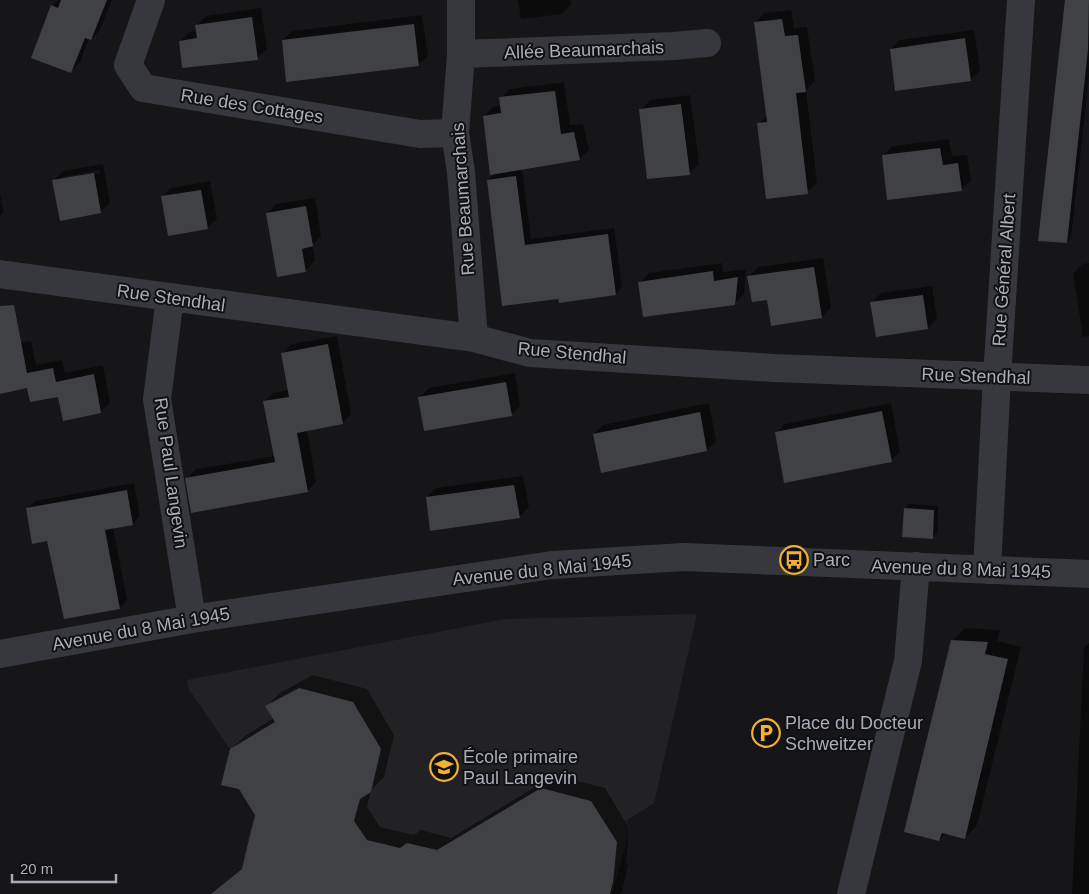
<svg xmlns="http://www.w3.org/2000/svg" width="1089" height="894" font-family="Helvetica,sans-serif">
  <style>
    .built { fill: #222225 }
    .shadow { fill: #0007; fill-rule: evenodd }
    .building { fill: #404145 }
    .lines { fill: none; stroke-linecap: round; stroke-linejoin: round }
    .street { stroke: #37383d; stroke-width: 28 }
    .labels { text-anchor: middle; stroke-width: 4; stroke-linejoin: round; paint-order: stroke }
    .street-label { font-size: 18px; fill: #a8adb8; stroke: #111113 }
    .poi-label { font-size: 18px; fill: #a8adb8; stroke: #111113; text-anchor: start }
  </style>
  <rect width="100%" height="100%" fill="#161618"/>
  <path class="built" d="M697 614 654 803 626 821 630 829 612 894H235L248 865 244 858 251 828 260 823 244 797 246 791 221 785 230 749 188 688 187 680 505 619Z"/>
  <path class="shadow" d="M58 0H112L100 30 91 39 89 38 80 62 71 72 52 6Z
    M518 0H571V4L562 14 521 19Z
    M1066 0H1089V77L1071 238 1067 242Z
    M261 8 267 49 257 58 180 41 190 32 197 31V25L206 16Z
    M791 10 794 28 807 27 815 81 806 90 817 183 807 192 759 124 767 115 755 23 764 13Z
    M422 15 428 56 418 65 283 40 292 31Z
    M974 30 980 70 971 80 891 49 900 40Z
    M564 82 570 125 583 124 589 150 579 159 522 169 531 239 614 228 622 287 616 294 559 297 504 305 488 180 496 173 484 116 493 107 502 105 501 98 510 89Z
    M690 95 699 164 689 173 641 110 650 100Z
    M949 139 952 156 967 155 971 180 961 190 883 155 893 146Z
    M103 164 110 203 100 212 54 180 63 171ZM100 170V173L63 179V177Z
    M210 181 217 219 207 228 162 197 171 188Z
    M0 193 4 212 0 216Z
    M315 198 321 236 312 245 315 261 305 271 267 214 276 204Z
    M823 258 831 308 821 317 768 299 749 276 758 267Z
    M722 263 723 272 746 269 744 294 735 303 640 282 649 273Z
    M1089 263V336L1083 337 1073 274 1082 264Z
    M932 286 937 319 928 328 872 302 881 293Z
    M337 336 351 414 342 423 307 430 316 482 307 491 187 478 196 469 275 456 264 402 273 393 289 390 283 353 292 344Z
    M31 341 36 365 62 360 65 373 103 365 110 403 100 412 59 396 28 387 0 392V346Z
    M515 373 520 406 511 415 420 397 429 388Z
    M709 403 716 441 707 450 594 434 603 425Z
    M891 403 900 452 891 461 777 433 785 424Z
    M523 476 529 507 519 517 427 497 436 488Z
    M134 483 140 516 133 524 113 527 127 600 120 608 48 540 27 509 35 501Z
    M909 504 938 506 937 533 932 537 905 508Z
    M965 628 1000 630 997 641 1021 647 977 825 965 838 946 833 939 840 952 641Z
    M1089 643V894H1072L1084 648Z
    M313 675 367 689 394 735 384 777 371 790 367 807 380 827 414 835 421 830 451 838 555 775 605 788 629 828 626 864H628L622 892 619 894H236L232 879 244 867 256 815 231 749 245 736 274 718 267 706 280 693Z"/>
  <path class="building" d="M61 0H107L91 40 85 38 71 73 31 58 51 5 58 8Z
    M1065 0H1089L1088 50 1067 243 1038 241Z
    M252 17 258 60 182 68 179 41 197 38 195 25Z
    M782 19 785 36 798 35 806 92 796 93 808 194 766 199 757 123 767 122 754 22Z
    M414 24 419 66 286 82 282 40Z
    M965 38 971 81 895 91 890 49Z
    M555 91 561 134 574 132 580 160 490 175 483 116 501 113 499 97Z
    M681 104 690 175 647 179 639 109Z
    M940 148 943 165 958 163 962 191 887 200 882 155Z
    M94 173 101 213 60 221 52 180Z
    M516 176 525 245 608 234 616 295 559 303 558 299 502 306 487 180Z
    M201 190 208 229 168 236 161 196Z
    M306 206 313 246 302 249 306 272 277 277 266 213Z
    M814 267 822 318 771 326 767 300 752 302 747 276Z
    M713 271 714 281 738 277 735 305 643 317 638 282Z
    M923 295 928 329 876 337 870 302Z
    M14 305 27 373 53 368 56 382 94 374 101 413 63 421 58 397 30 402 27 388 0 394V306Z
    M328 344 343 424 297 433 308 492 191 513 185 478 275 462 263 401 289 397 281 353Z
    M506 382 512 416 424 431 418 397Z
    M882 411 892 462 784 483 775 432Z
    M700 412 707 451 601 473 593 434Z
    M514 485 520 518 430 531 426 497Z
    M127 490 133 525 105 530 120 609 64 619 47 541 32 544 26 508Z
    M904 508 934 510 933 539 902 537Z
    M951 640 988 642 985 654 1008 659 965 839 942 833 939 841 904 832Z
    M299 688 353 702 381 749 371 792 360 799 354 821 367 840 400 848 407 843 437 850 541 788 591 801 617 842 613 882 610 894H211L242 869 255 815 239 789 221 785 230 749 275 722 265 706Z"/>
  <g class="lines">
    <path class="street" d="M151 0 128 65 143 88 420 134 455 133
      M461 0V54L455 133 461 172 474 338
      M461 54 674 46 707 43
      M0 274 474 338 530 353 774 368 1089 380
      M170 298 157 399 192 619
      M987 570 997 377 1021 0
      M0 654 192 619 552 565 684 557 1089 574
      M851 894 908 661 916 566"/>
  </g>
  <defs>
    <symbol id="bus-ring" viewBox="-11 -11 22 22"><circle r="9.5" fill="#111113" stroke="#f2b134" stroke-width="1.5"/><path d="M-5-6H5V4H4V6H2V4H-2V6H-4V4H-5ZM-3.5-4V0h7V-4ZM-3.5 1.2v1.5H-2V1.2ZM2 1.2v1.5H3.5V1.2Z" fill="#f2b134"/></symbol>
    <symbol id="parking-ring" viewBox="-11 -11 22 22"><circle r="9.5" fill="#111113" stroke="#f2b134" stroke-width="1.5"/><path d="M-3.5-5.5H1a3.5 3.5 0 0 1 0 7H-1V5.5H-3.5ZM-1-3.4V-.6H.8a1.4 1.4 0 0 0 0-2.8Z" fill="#f2b134"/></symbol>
    <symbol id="school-ring" viewBox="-11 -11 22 22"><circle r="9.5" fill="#111113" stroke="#f2b134" stroke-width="1.5"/><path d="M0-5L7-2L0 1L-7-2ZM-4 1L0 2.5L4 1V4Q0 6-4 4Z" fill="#f2b134"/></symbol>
  </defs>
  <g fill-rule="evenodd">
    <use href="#bus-ring" x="778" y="544" width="32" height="32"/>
    <use href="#parking-ring" x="750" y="717" width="32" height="32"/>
    <use href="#school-ring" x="428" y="751" width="32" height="32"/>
  </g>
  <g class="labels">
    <g class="street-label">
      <text transform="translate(584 50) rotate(-2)" y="6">Allée Beaumarchais</text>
      <text transform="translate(252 106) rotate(9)" y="6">Rue des Cottages</text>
      <text transform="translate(463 199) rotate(-94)" y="6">Rue Beaumarchais</text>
      <text transform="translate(1004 270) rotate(-86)" y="6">Rue Général Albert</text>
      <text transform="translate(171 298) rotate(8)" y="6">Rue Stendhal</text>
      <text transform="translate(572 353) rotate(5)" y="6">Rue Stendhal</text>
      <text transform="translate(976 376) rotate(2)" y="6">Rue Stendhal</text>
      <text transform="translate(171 473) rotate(82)" y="6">Rue Paul Langevin</text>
      <text transform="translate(961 569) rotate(2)" y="6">Avenue du 8 Mai 1945</text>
      <text transform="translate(542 570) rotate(-6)" y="6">Avenue du 8 Mai 1945</text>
      <text transform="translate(141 629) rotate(-10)" y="6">Avenue du 8 Mai 1945</text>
    </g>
    <g class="poi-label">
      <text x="813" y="566">Parc</text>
      <text x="785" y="729">Place du Docteur<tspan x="785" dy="21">Schweitzer</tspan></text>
      <text x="463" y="763">École primaire<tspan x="463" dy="21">Paul Langevin</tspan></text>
    </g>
  </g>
  <path d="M12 874v8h104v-8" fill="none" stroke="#a8adb8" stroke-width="2.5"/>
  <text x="20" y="874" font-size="15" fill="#a8adb8" stroke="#111113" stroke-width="4" paint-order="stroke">20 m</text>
</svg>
